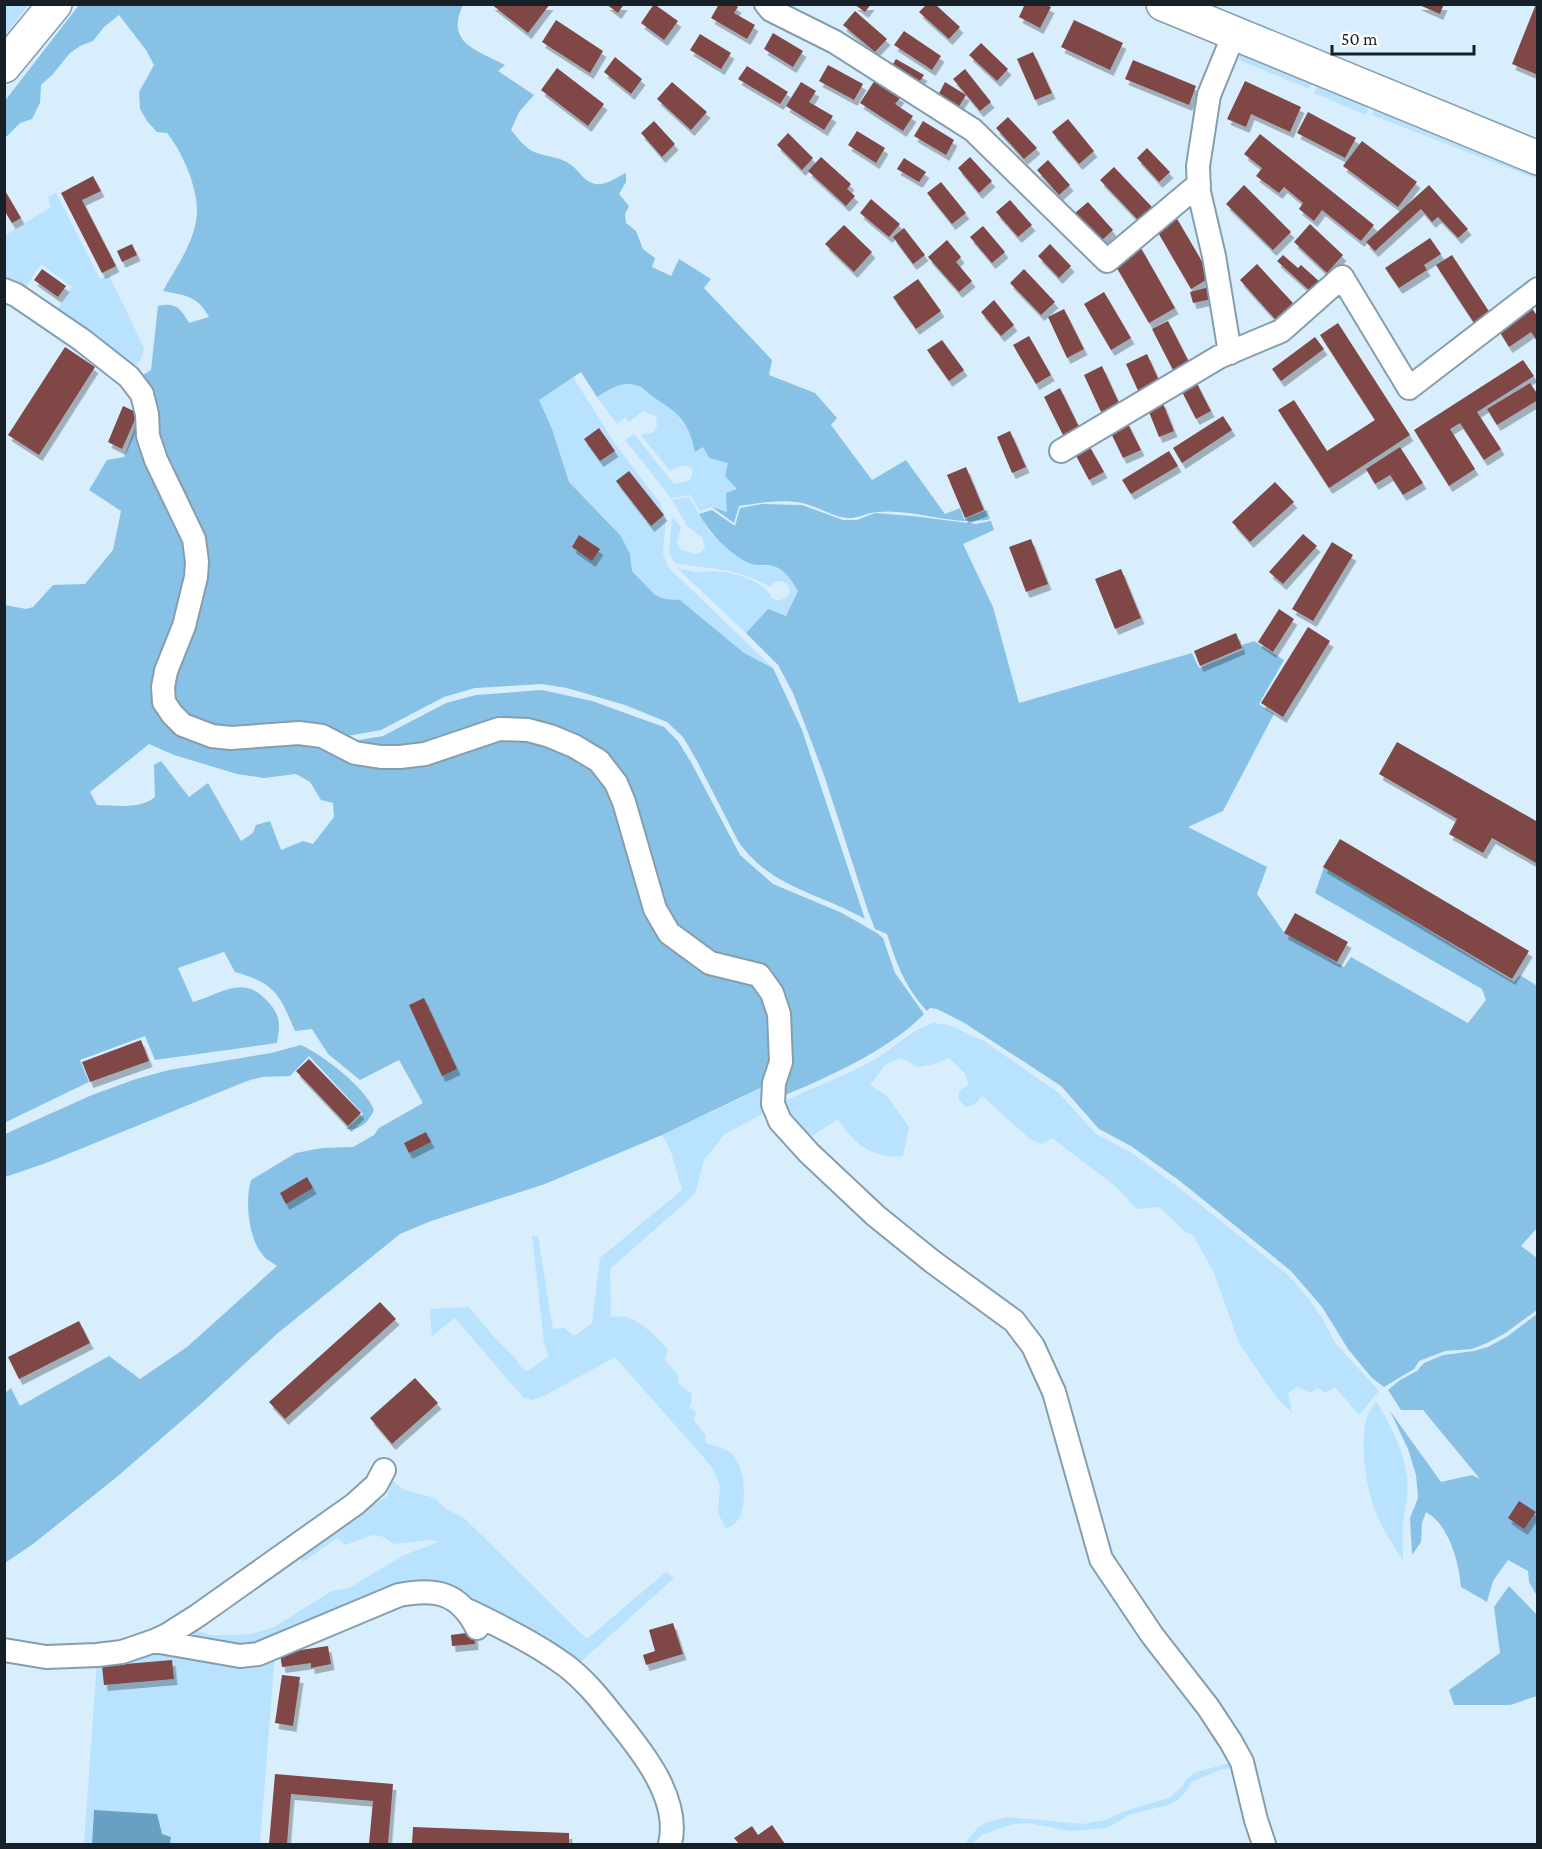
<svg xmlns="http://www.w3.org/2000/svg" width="1542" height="1849" font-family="'Crimson Pro',serif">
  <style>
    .green { fill: #b8e2fe }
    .forest { fill: #87c1e5; fill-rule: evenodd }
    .water { fill: #67a0c3 }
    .building { fill: #7f4645; filter: url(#shadow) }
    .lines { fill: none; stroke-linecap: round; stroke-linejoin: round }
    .street-casing { stroke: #859eae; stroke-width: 26 }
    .primary-casing { stroke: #859eae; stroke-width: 36 }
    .street { stroke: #fff; stroke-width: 22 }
    .primary { stroke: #fff; stroke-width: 33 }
  </style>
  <defs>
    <filter id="shadow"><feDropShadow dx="3.5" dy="6" stdDeviation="0" flood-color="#0004"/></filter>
  </defs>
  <rect width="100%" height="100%" fill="#d9eefc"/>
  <path class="green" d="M5 4 28 5 5 36 4 5Z
    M1242 47 1314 76 1309 89 1239 60Z
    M1321 78 1371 101 1366 115 1314 93Z
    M1377 103 1537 166V179L1372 115Z
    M56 193 100 279 109 275 144 348C142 360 139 365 127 367L55 313 72 287 41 264 24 290 5 280 4 236 51 207 48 197Z
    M573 377 615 444 660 503 666 518 663 554 669 568 773 668 744 653 680 600 665 599 655 595 632 571 630 554 621 536 569 482 552 429 538 400Z
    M623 383 635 384 683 418 691 436 695 451 703 447 709 458 728 463 738 489 727 512 712 507 700 511 690 495 671 498 625 440 634 434 674 484 688 481 692 477V469C684 463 679 466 670 471L641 435 654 432 657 427 656 417 643 411 629 422 625 417 617 424 597 397Z
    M689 497 710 533 758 566C781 563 787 573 798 591L786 616 767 609 746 633 677 568C683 569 689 571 696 572 702 573 708 571 714 571 733 572 764 580 772 598L779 601 788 596 790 591 786 583C778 580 775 580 770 587 738 567 710 570 675 563L669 553 672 517 681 526 677 543 680 549 694 554 700 553 705 547 702 537 687 526 672 500Z
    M934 1023 949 1025 984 1041 1059 1093 1096 1134 1132 1153 1186 1193 1288 1275 1309 1299 1322 1318 1336 1344 1379 1391C1372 1398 1366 1408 1359 1415L1335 1387 1325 1393 1318 1388 1310 1393 1297 1387 1288 1393 1292 1413 1276 1397 1239 1343 1214 1273 1193 1235 1187 1233 1159 1207 1137 1209 1115 1186 1052 1138 1042 1144 1030 1139 982 1096 974 1105 966 1107 959 1100V1091L969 1084 964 1072 949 1058 935 1064 918 1067 901 1058 886 1064 870 1085 886 1095 909 1127 903 1156C874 1160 852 1143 838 1119L803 1142 779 1104C811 1088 845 1076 876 1059 895 1047 912 1029 934 1023Z
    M767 1075 770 1110 725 1134 704 1160 695 1194 610 1269 611 1317C635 1312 652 1334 668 1349L665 1360 679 1376 678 1383 691 1393 692 1401 689 1406 696 1413 694 1420 706 1435 705 1442C713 1446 728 1448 734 1456 745 1471 748 1506 737 1521 735 1524 729 1527 726 1529L718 1513 720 1486 712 1467 615 1357 544 1396 532 1400 523 1397 455 1318 432 1336 430 1309 469 1307 494 1337 516 1359 521 1367 527 1371 549 1356 544 1343 532 1236H538L553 1329 564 1328 574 1336 592 1323 600 1258 682 1190 670 1149 662 1135 743 1097Z
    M1376 1401C1390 1425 1404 1450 1407 1478 1409 1494 1405 1509 1403 1524 1402 1536 1403 1549 1403 1561 1395 1547 1384 1532 1378 1517 1366 1492 1359 1444 1367 1417 1369 1412 1373 1406 1376 1401Z
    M392 1480 404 1490 435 1498 446 1509 464 1518 587 1639 666 1572 674 1578 575 1667 445 1585 430 1581 411 1583 246 1647 175 1636 187 1628 212 1635H232L251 1634 274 1627 332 1591 349 1588 404 1555 439 1542 431 1540 394 1544 384 1537 373 1535 345 1545 337 1538 303 1562 298 1555 387 1496Z
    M150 1650 275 1654 260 1844H170L171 1837 94 1810 92 1844H84L97 1660Z
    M1230 1763 1237 1768 1222 1769 1191 1782 1188 1789 1178 1800 1168 1805 1128 1815 1122 1820 1106 1828 1070 1831 1028 1823 1014 1824 983 1834 972 1844H965L978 1827 988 1822 1008 1817 1083 1824 1105 1820 1125 1811 1169 1798 1182 1787 1186 1779 1196 1772Z"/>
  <path class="forest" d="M79 5H463C445 43 476 50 505 65L498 71 534 95 519 112 511 130C518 138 524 147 534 152 546 157 558 156 570 164 579 170 583 181 595 184 605 186 617 177 626 173V182L619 194 629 206 625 214 626 223 636 231 643 249 655 258 652 267 671 276 679 259 711 279 704 288 772 360 769 375 815 393 837 418 831 425 872 480 906 460 945 514 960 508 964 519 987 510 990 519C953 527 915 508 877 512 866 513 857 519 846 518 831 516 817 506 802 503 782 499 759 503 739 506L734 523 712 507 727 512 726 493 737 489 725 476 728 463 709 458 703 447 695 452C686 409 671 413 642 388 625 378 613 388 597 397L581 372 539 400 552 429 569 482 621 536 630 554 632 571 655 595 665 599 680 600 744 653 773 668 802 730 865 919C819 893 769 887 738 841L697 761 683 737 667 722 625 705 567 688 542 684 475 688 444 697 381 730 347 736 280 728 199 726 168 699 193 525 137 379 151 370 158 306C176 302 180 308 189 323L209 317C197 295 186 296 163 291 170 277 180 264 186 250 192 238 197 224 197 210 197 186 182 151 167 133L157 132 147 121 140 109 139 92 154 65 146 50 119 15 104 27 93 41 80 46 70 53 53 74 41 85 40 103 32 119 20 123 5 138 4 102Z
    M140 407 183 526 190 579 163 650 172 725 302 736 356 757 511 739 528 740 561 750 604 777 665 941C682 960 703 959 725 968 740 975 755 987 770 995L773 1047 767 1075 760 1088 662 1135 545 1184 431 1221 400 1234 278 1333 201 1404 118 1476 33 1544 5 1563V1393L11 1388 20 1406 109 1356 140 1379 187 1347 277 1266C272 1262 265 1259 262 1254 248 1237 245 1200 251 1180L296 1153 322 1148 353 1147 374 1135 379 1128 423 1103 399 1060 360 1080 328 1054 312 1029 295 1031C279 994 276 984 235 972L224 952 178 968 193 1002C224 993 244 973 270 1004 281 1017 280 1026 277 1043L155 1060 145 1036 80 1060 89 1082 6 1122 5 605 26 609 33 607 53 585 85 584 113 550 121 511 89 490 107 460 124 457 134 430ZM149 744 174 755 237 774 264 778 296 774 310 782 321 800 333 803 334 817 313 844 303 841 281 850 270 821 256 825 253 833 241 841 208 783 189 797 161 761 154 765 155 797C139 810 117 805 97 805L90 792Z
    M762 504 802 505 843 520H857L875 513 912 516 976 524 991 521 994 530 963 544 993 607 1019 703 1192 653 1199 668 1243 650 1242 645 1254 641 1284 660 1259 704 1274 714 1223 811 1188 827 1267 867 1257 894 1283 931 1344 967 1351 957 1468 1023 1486 1000 1482 989 1315 893 1324 867 1514 982 1520 975 1537 986V1228L1521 1246 1537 1258V1310L1504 1334 1487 1343 1472 1349 1445 1351 1419 1361 1414 1369 1384 1387 1372 1378 1348 1349 1322 1307 1291 1271 1180 1181 1131 1146 1099 1129 1061 1086 963 1022 937 1009 930 1008 927 1011C905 987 897 965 887 934L875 929 868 911 824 775 793 693 778 665 746 633 768 609 786 616 798 591C791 579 783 566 767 565 759 565 756 566 749 563 728 553 709 532 699 514L712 510 735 526 740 508Z
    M542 690 592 701 664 727 678 741 692 764 740 855 773 884 842 913 877 933 883 938 895 973 924 1014C891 1049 825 1079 780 1097L785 1006 668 922 628 800 545 728 402 754 347 742 383 736 446 703 476 695Z
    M301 1045C324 1056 365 1087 374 1110 368 1122 361 1131 346 1129L363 1114 309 1056 290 1076 262 1077 247 1081 46 1163 5 1177V1134L92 1095 136 1079 169 1070 271 1053Z
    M1537 1314V1596L1529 1582 1528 1571 1508 1560 1493 1581 1487 1602 1461 1587C1459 1562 1449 1525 1426 1512L1422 1523 1421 1542 1412 1555 1410 1518 1418 1498 1416 1475 1408 1449 1390 1411 1441 1482 1472 1475 1480 1479 1423 1410H1401L1388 1390 1400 1380 1417 1371 1424 1363 1443 1355 1474 1351 1488 1347 1508 1336Z
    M1509 1586 1537 1615V1696L1510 1705H1454L1449 1690 1500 1653 1494 1607Z"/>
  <path class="water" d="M94 1810 157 1814 162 1834 171 1837 170 1844H92Z"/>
  <path class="building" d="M491 4H550L528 33Z
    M606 4H624L618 13Z
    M654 4 678 21 664 40 641 23Z
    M719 4H734L738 7 734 13 755 25 747 39 711 18Z
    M854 4H871L865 12Z
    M1025 4H1045L1051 7 1040 28 1019 17Z
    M1417 4H1444L1440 14Z
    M1536 4H1538V75L1512 64Z
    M926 5H936L960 27 949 39 919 12Z
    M855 11 887 39 875 52 843 25Z
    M556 20 603 51 590 73 542 42Z
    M1074 20 1123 43 1110 70 1061 47Z
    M904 31 941 56 932 70 894 45Z
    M773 33 803 51 793 67 764 49Z
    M700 34 731 53 721 69 690 50Z
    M981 43 1008 69 997 81 969 55Z
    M1033 52 1052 93 1035 100 1017 59Z
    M615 57 642 79 631 94 604 72Z
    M896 59 924 75 916 87 889 71Z
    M1133 60 1196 86 1189 105 1125 79Z
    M828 65 863 84 854 100 819 81Z
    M747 66 788 92 780 104 738 79Z
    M557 68 604 104 588 126 541 90Z
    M965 69 991 102 980 111 953 79Z
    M875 80 901 97 895 104 913 116 903 131 860 103Z
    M1245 81 1301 107 1290 132 1251 114 1246 127 1227 119Z
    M672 82 707 112 691 130 657 99Z
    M801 82 816 91 809 102 833 116 824 130 786 106Z
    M945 82 966 95 956 111 936 99Z
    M1308 112 1356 138 1345 158 1297 133Z
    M1008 117 1037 148 1024 159 996 128Z
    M1068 119 1094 151 1079 164 1052 132Z
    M654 121 675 144 662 157 641 133Z
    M923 121 954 140 946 155 914 136Z
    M857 131 885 148 876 163 848 145Z
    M788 133 813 158 802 170 777 145Z
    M1260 134 1374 225 1361 241 1322 210 1314 221 1299 209 1303 203 1284 187 1279 193 1256 176 1262 168 1244 154Z
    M1362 141 1417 182 1398 207 1343 166Z
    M1147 148 1170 172 1159 182 1137 158Z
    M821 157 851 184 847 189 855 196 846 206 808 171Z
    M970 157 992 181 979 193 958 168Z
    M904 158 926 172 919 182 897 169Z
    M1048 160 1070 185 1059 195 1037 170Z
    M1114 167 1152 207 1138 220 1100 180Z
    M93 176 101 191 82 200 116 266 102 273 61 193Z
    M941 182 966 213 952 224 927 193Z
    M1244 185 1291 232 1273 250 1226 204Z
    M1429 185 1468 229 1458 238 1438 217 1432 222 1421 209 1375 251 1366 242Z
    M4 189 21 218 12 223 4 210Z
    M871 199 900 224 889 237 860 213Z
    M1010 200 1032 225 1018 237 996 212Z
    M1088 202 1113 230 1101 241 1075 213Z
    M1176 217 1211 277 1191 289 1156 229Z
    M1310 224 1343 255 1327 273 1294 242Z
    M844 225 872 252 854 272 825 244Z
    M983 226 1005 252 992 263 970 237Z
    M904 228 925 255 913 264 893 237Z
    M1430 238 1441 254 1424 265 1427 270 1399 288 1385 268Z
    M947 240 961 257 956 262 972 281 959 292 928 257Z
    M132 244 137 255 122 262 117 251Z
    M1050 244 1071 266 1059 278 1038 256Z
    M1141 248 1175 308 1149 323 1114 263Z
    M1283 255 1298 268 1301 265 1320 282 1311 292 1277 261Z
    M1452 255 1490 313 1474 323 1436 265Z
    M1257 264 1293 303 1275 319 1240 280Z
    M42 269 66 286 58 297 34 280Z
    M1024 269 1055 302 1041 315 1010 283Z
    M918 279 941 311 916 329 893 297Z
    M1213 286 1216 298 1193 303 1190 292Z
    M1104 292 1131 338 1111 350 1084 304Z
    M994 300 1014 325 1001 336 981 312Z
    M1531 307 1538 317V342L1531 332 1509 347 1498 329Z
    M1064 309 1084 349 1067 358 1048 317Z
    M1168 321 1190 364 1174 372 1152 329Z
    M1338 323 1410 435 1329 488 1278 410 1294 400 1327 451 1375 420 1320 335Z
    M1029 336 1051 375 1036 384 1013 345Z
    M1315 337 1324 349 1281 381 1272 369Z
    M942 340 964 370 949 381 927 350Z
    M65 347 95 367 39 455 8 435Z
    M1147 354 1161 385 1140 395 1126 364Z
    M1523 360 1534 376 1477 412 1501 449 1484 460 1460 423 1450 429 1475 469 1449 486 1414 430Z
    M1102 366 1119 403 1101 412 1084 375Z
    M1194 378 1211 411 1196 419 1179 386Z
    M1530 383 1538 395V400L1497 425 1487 409Z
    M1060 388 1079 427 1063 435 1044 397Z
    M1162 401 1174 431 1159 437 1147 407Z
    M123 406 138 413 122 449 108 442Z
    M1223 416 1232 430 1182 463 1173 448Z
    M1126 420 1141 450 1123 458 1109 429Z
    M599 428 615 451 600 461 584 439Z
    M1010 431 1026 467 1012 473 997 437Z
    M1087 442 1104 472 1089 480 1073 450Z
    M1400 447 1423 483 1403 495 1390 475 1375 484 1366 469Z
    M1169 451 1178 466 1131 494 1122 480Z
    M966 467 984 510 965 518 947 475Z
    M629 471 664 515 651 526 616 481Z
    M1275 482 1294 502 1250 542 1232 522Z
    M1303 534 1317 546 1283 584 1269 572Z
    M579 535 600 549 592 561 572 547Z
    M1031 539 1048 584 1026 592 1009 547Z
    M1332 542 1353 555 1313 621 1292 609Z
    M1121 569 1141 618 1115 629 1095 579Z
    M1279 609 1294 619 1273 652 1258 642Z
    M1308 627 1330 641 1283 717 1261 703Z
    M1236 633 1242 648 1200 666 1194 651Z
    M1397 742 1538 822V864L1492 838 1483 853 1449 834 1457 819 1379 774Z
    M1340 839 1529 951 1512 979 1323 867Z
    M1295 913 1348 942 1337 962 1284 933Z
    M424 998 457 1069 442 1076 409 1005Z
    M141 1040 149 1061 90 1082 82 1062Z
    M309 1059 361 1113 348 1126 296 1071Z
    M426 1132 431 1142 409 1153 404 1143Z
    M307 1177 313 1188 286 1204 280 1193Z
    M380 1302 396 1319 285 1419 269 1402Z
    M79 1321 90 1343 19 1379 8 1357Z
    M415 1378 438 1403 392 1444 370 1418Z
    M1519 1501 1536 1512 1524 1529 1508 1518Z
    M673 1623 683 1654 646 1665 643 1655 655 1651 649 1630Z
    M474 1632 475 1644 452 1646 451 1635Z
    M328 1646 331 1664 311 1668V1663L282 1667 280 1653Z
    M172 1660 174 1679 104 1685 102 1666Z
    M282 1675 300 1677 293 1726 275 1723Z
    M275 1774 393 1784 388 1844H369L373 1801 291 1794 287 1844H269Z
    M772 1825 785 1844H739L734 1838 752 1826 758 1835Z
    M413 1827 569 1833V1844H412Z"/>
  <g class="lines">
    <defs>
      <path id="street" d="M766 4 771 10 835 42 973 130 1107 261 1199 184
        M4 290 16 295 82 340 129 377 142 394 147 414 148 436 156 460 194 539 197 562 196 577 184 626 166 671 163 687 164 702 172 714 183 725 212 736 231 738 299 733 322 736 355 753 381 757H400L425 754 499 729 528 730 550 736 574 746 599 761 616 783 624 802 655 909 669 933 710 963 759 975 772 993 779 1014 781 1062 774 1083 773 1104 780 1121 809 1153 876 1216 933 1262 1014 1321 1033 1346 1054 1392 1101 1559 1152 1635 1208 1707 1231 1742 1242 1762 1256 1820 1264 1844
        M1230 353 1214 256 1199 192 1198 166 1209 95 1234 34
        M1061 451 1219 357 1281 331 1342 277 1409 388 1538 289
        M469 1611C502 1627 536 1644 565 1665 585 1680 600 1699 615 1718 642 1751 681 1799 670 1844
        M154 1641 240 1656 258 1654 399 1595C435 1588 459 1592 477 1628
        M4 1650 46 1657 97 1655 122 1652 154 1641 167 1635 197 1616 355 1504 376 1485 384 1470"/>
      <path id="primary" d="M1163 4 1538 158
        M4 66 55 4"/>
    </defs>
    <use href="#street" class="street-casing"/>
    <use href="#primary" class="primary-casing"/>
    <use href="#street" class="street"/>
    <use href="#primary" class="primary"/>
  </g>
  <rect width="1542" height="1849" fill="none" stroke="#162026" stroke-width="12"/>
  <path d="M1332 45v9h142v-9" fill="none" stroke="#162026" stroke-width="3"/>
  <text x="1341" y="45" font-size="18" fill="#162026" stroke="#ffffff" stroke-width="4.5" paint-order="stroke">50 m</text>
</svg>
